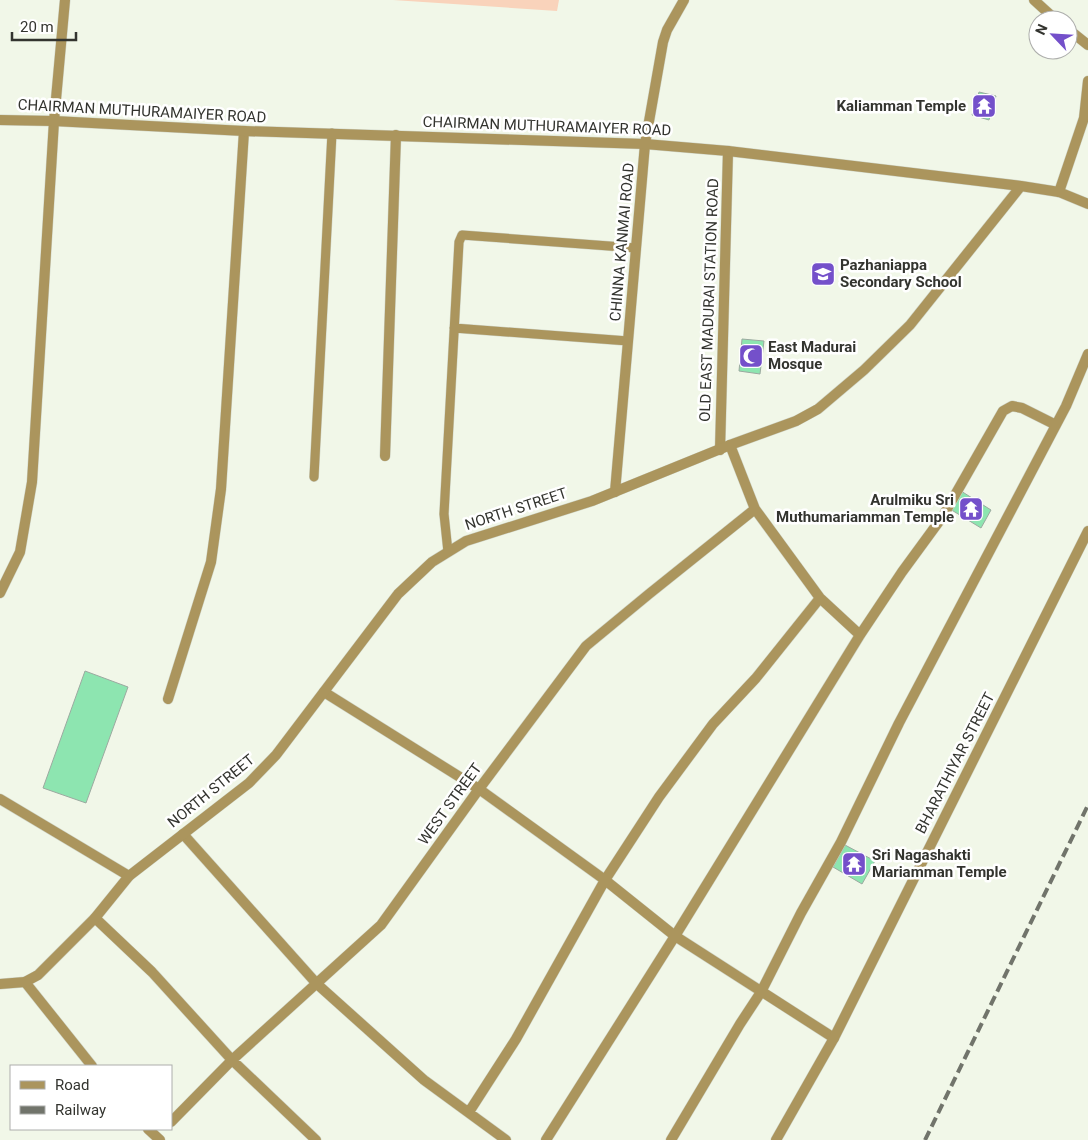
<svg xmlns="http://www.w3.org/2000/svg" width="1088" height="1140" font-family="Roboto,sans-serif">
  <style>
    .green { fill: #f9d3bb }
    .building { fill: #8de5b0; stroke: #9ca9a0 }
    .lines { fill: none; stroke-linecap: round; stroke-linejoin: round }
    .service-casing { stroke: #cfd4c7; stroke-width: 10 }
    .minor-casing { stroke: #cfd4c7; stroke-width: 11 }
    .tertiary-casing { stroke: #cfd4c7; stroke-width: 11 }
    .service { stroke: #ab955d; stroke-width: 9 }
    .minor { stroke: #ab955d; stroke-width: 10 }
    .tertiary { stroke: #ab955d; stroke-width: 10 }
    .rail { stroke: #71746b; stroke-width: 4; stroke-dasharray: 10 5; stroke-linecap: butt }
    .labels { text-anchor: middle; stroke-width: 5; stroke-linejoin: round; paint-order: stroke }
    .poi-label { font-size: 15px; font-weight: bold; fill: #33342f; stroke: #fff; text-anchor: start }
    .street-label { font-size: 15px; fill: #33342f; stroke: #fff }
  </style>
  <rect width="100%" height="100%" fill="#f1f7e8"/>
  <path class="green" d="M393 0H559L557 11Z"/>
  <path class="building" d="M979 92 996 96 989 120 972 115Z
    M742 339 764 341 760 374 739 371Z
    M961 491 991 510 981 528 950 509Z
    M85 671 128 687 86 803 43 788Z
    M845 845 875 861 862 884 833 867Z"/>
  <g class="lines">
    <defs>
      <path id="service" d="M454 328 628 341
        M314 477 332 133
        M448 552 444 514 459 242 462 235 636 248"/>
      <path id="minor" d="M1034 0 1056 20
        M1068 29 1088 45
        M1059 192 1084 118 1088 81
        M720 450 728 151
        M385 456 396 135
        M615 492 645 144 663 42 667 30 684 0
        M0 593 20 552 32 482 54 121 65 0
        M860 635 902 572 943 516 1003 411 1012 406 1022 408 1056 425
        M324 692 479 789 605 880 675 936 834 1038
        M168 699 211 562 221 489 244 131
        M0 799 129 876
        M183 834 317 984 424 1080 506 1140
        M95 918 152 972 232 1060 316 1140
        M25 982 92 1066
        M469 1112 516 1039 605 880 659 797 713 724 756 678 820 598
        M171 1122 232 1060 381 925 479 789 586 646 649 594 755 509
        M148 1129 160 1140
        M546 1140 675 936 860 635 820 598 755 509 730 445
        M671 1140 740 1024 761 992 801 913 841 842 899 723 1066 406 1088 354"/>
      <path id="tertiary" d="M0 120 54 121 244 131 645 144 728 151 1021 186 1059 192 1088 204
        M0 984 25 982 38 975 95 918 129 876 249 783 276 755 398 594 432 562 466 541 592 501 730 445 796 421 818 409 864 370 910 325 1021 186
        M776 1140 834 1038 1088 531"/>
    </defs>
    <use href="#service" class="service-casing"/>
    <use href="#minor" class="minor-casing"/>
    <use href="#tertiary" class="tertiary-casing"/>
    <use href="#service" class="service"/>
    <use href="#minor" class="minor"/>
    <use href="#tertiary" class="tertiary"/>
    <path class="rail" d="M925 1140 1088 805"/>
  </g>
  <defs>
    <symbol id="temple-square" viewBox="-11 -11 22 22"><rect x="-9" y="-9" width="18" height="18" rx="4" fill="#7450ca" stroke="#fff"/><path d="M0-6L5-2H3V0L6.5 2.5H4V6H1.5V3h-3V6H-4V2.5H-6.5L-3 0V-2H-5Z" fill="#fff"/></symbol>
    <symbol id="school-square" viewBox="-11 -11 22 22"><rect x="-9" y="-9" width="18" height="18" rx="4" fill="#7450ca" stroke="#fff"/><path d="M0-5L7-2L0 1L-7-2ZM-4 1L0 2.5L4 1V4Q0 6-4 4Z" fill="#fff"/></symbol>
    <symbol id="mosque-square" viewBox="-11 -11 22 22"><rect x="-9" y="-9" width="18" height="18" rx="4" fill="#7450ca" stroke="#fff"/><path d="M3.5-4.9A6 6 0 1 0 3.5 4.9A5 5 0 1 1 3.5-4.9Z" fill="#fff"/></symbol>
  </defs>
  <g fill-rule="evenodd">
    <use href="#temple-square" x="970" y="92" width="28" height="28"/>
    <use href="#school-square" x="809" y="260" width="28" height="28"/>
    <use href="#mosque-square" x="737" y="342" width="28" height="28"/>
    <use href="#temple-square" x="957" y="495" width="28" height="28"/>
    <use href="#temple-square" x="840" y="850" width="28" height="28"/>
  </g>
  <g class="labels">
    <g class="poi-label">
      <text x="966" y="111" text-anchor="end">Kaliamman Temple</text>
      <text x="840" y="270">Pazhaniappa<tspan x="840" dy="17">Secondary School</tspan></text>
      <text x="768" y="352">East Madurai<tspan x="768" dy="17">Mosque</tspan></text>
      <text x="954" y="505" text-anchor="end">Arulmiku Sri<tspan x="954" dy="17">Muthumariamman Temple</tspan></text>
      <text x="872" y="860">Sri Nagashakti<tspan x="872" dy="17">Mariamman Temple</tspan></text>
    </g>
    <g class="street-label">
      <text transform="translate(142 111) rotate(3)" y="5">CHAIRMAN MUTHURAMAIYER ROAD</text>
      <text transform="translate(547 126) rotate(2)" y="5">CHAIRMAN MUTHURAMAIYER ROAD</text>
      <text transform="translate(622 242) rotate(-85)" y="5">CHINNA KANMAI ROAD</text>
      <text transform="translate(709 300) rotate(-88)" y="5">OLD EAST MADURAI STATION ROAD</text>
      <text transform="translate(516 509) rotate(-18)" y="5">NORTH STREET</text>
      <text transform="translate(955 763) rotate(-63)" y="5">BHARATHIYAR STREET</text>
      <text transform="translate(211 791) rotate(-39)" y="5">NORTH STREET</text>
      <text transform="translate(450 804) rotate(-54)" y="5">WEST STREET</text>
    </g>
  </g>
  <rect x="10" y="1065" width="162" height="65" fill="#ffffff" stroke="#adaeac"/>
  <rect x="20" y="1081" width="25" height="8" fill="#ab955d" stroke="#adaeac"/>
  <text x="55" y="1090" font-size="15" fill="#33342f">Road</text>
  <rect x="20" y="1106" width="25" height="8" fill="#71746b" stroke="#adaeac"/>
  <text x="55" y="1115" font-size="15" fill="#33342f">Railway</text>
  <g transform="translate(1053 35) rotate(295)"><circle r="24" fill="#ffffff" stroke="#adaeac"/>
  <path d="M0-4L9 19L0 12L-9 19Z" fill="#7450ca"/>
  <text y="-8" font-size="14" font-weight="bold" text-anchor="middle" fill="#33342f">N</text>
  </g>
  <path d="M12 32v8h64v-8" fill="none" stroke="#33342f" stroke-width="2.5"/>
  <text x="20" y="32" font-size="15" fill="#33342f" stroke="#ffffff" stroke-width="4" paint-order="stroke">20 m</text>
</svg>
